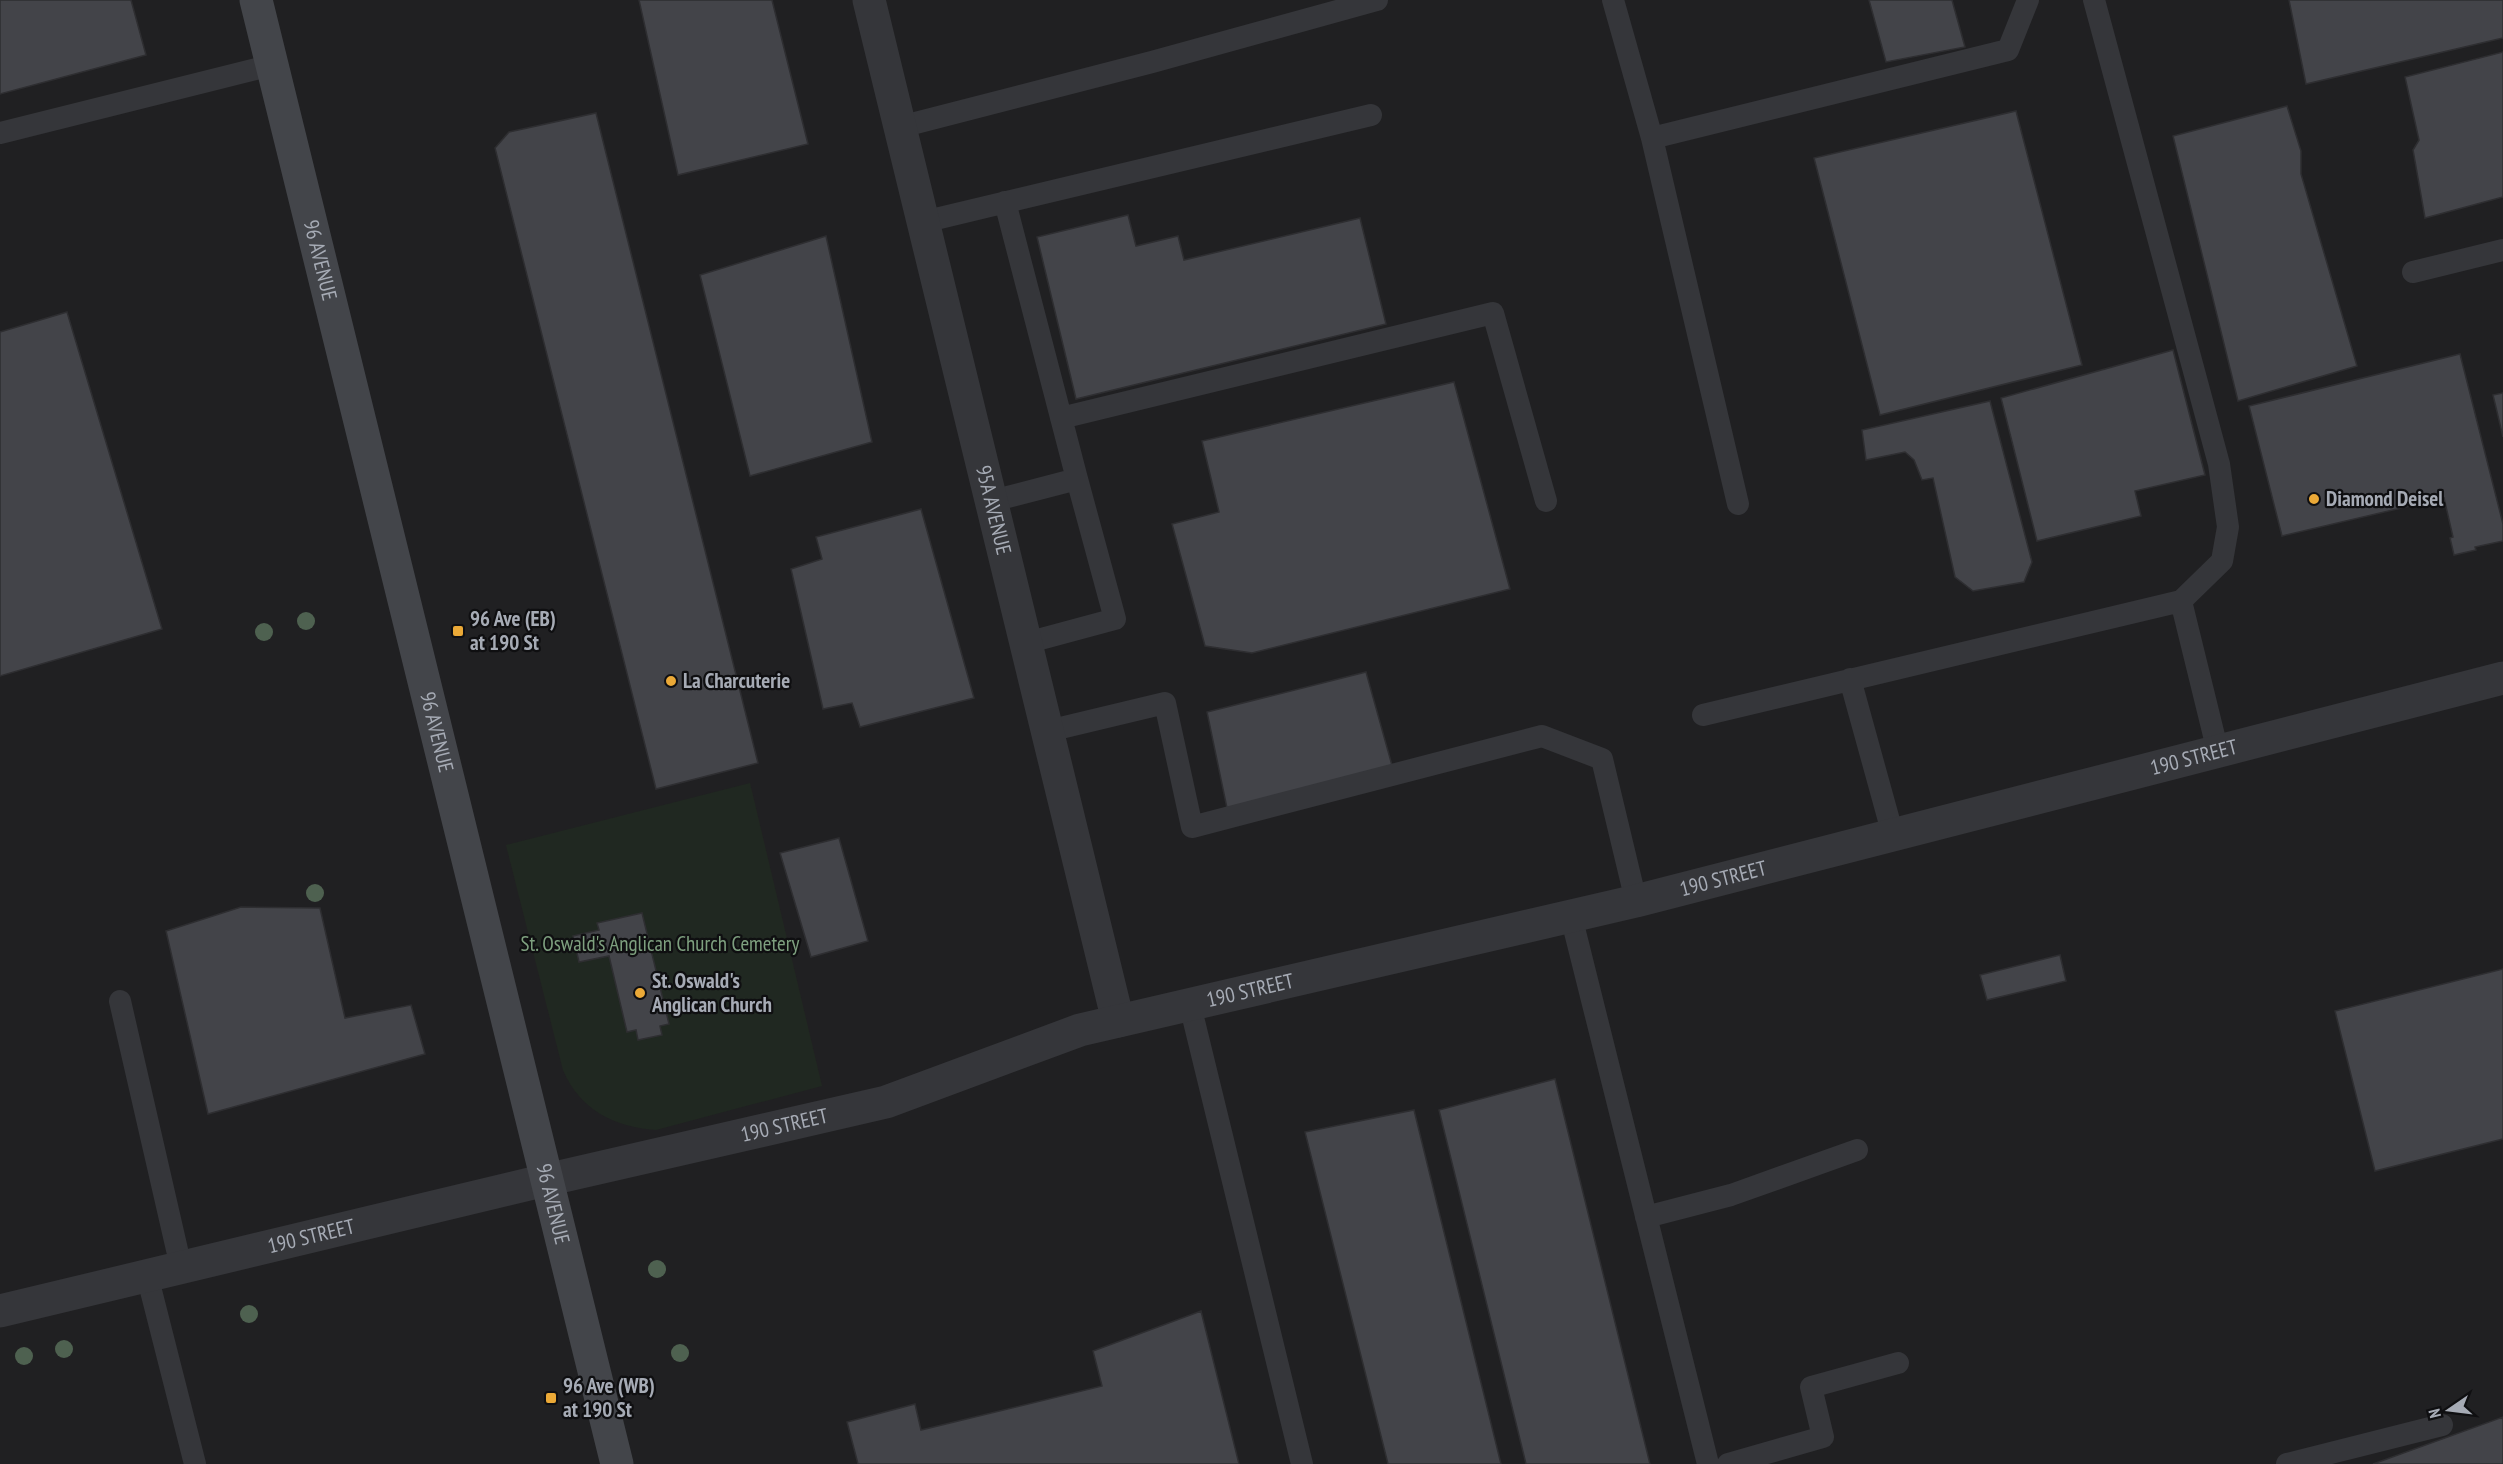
<svg xmlns="http://www.w3.org/2000/svg" width="2503" height="1464" font-family="'PT Sans Narrow',sans-serif">
  <style>
    .built { fill: #202022 }
    .green { fill: #202821 }
    .building { fill: #434449; stroke: #2e2e31; stroke-width: 1.5 }
    .lines { fill: none; stroke-linecap: round; stroke-linejoin: round }
    .lane { stroke: #35363a; stroke-width: 22 }
    .street { stroke: #35363a; stroke-width: 33 }
    .secondary { stroke: #43454a; stroke-width: 33 }
    .tree { fill: #4e6150 }
    .poi-dot { fill: #eba937; stroke: #0f0f11; stroke-width: 2 }
    .labels { text-anchor: middle; stroke-width: 4.5; stroke-linejoin: round; paint-order: stroke }
    .street-label { font-size: 21px; fill: #a6abb5; stroke: #0f0f11 }
    .poi-label { font-size: 21px; font-weight: bold; fill: #a6abb5; stroke: #0f0f11; text-anchor: start }
    .park-label { font-size: 21px; fill: #7ea07f; stroke: #0f0f11 }
  </style>
  <rect width="100%" height="100%" fill="#141416"/>
  <path class="built" d="M0 0H2503V1464H0Z"/>
  <path class="green" d="M750 783 822 1086 656 1130C614 1127 580 1110 563 1070L506 845Z"/>
  <path class="building" d="M0 0H131L146 55 0 94Z
    M639 0H772L808 144 678 175Z
    M1869 0H1952L1965 47 1886 62Z
    M2289 0H2503V38L2306 84Z
    M2503 52V197L2425 218 2413 150 2419 140 2405 77Z
    M2287 106 2301 151V174L2357 366 2238 401 2173 136Z
    M2016 111 2082 365 1880 415 1814 158Z
    M596 113 758 763 656 789 495 148 509 132Z
    M1128 215 1136 246 1178 236 1184 260 1360 218 1386 324 1076 399 1037 237Z
    M826 236 872 442 750 476 700 275Z
    M67 312 162 629 0 676V332Z
    M2173 350 2205 475 2135 491 2141 516 2037 541 2001 398Z
    M2460 354 2503 524V541L2475 547 2476 550 2454 555 2450 538 2453 537 2444 498 2282 536 2249 406Z
    M1454 382 1510 589 1252 653 1205 646 1172 524 1219 512 1202 441Z
    M2503 393V437L2493 395Z
    M1990 401 2032 562 2024 582 1973 591 1955 577 1933 478 1922 480 1914 460 1905 452 1866 460 1862 430Z
    M921 509 974 698 860 727 852 703 823 709 791 569 822 559 816 537Z
    M1366 672 1393 769 1228 813 1207 712Z
    M839 838 868 941 811 957 780 853Z
    M241 907 320 908 345 1018 411 1005 425 1054 208 1114 166 931Z
    M642 913 669 1024 660 1026 662 1035 638 1040 636 1030 627 1032 609 956 579 962 573 936 599 930 597 923Z
    M2060 955 2066 981 1987 1000 1980 975Z
    M2503 969V1139L2375 1171 2335 1011Z
    M1555 1079 1650 1464H1526L1439 1110Z
    M1414 1110 1501 1464H1388L1305 1132Z
    M1201 1311 1239 1464H858L847 1422 915 1404 921 1430 1102 1386 1093 1351Z
    M2503 1417V1464H2373Z"/>
  <g class="lines">
    <path class="lane" d="M1613 0 1652 138 2008 50 2028 0
      M2094 0 2219 464 2228 527 2222 561 2181 601
      M900 127 1152 62 1377 0
      M0 133 272 65
      M1652 138 1738 504
      M1005 202 1077 479
      M923 222 1371 115
      M2413 272 2503 250
      M1061 418 1493 313 1546 501
      M992 501 1077 479 1115 619 1026 643
      M1850 679 1893 835
      M1703 715 2181 601 2218 752
      M1048 731 1165 703 1192 827 1542 736 1602 759 1636 901
      M1571 916 1708 1464
      M120 1001 181 1267
      M1190 1005 1302 1464
      M1646 1217 1731 1195 1857 1150
      M147 1275 195 1464
      M1728 1464 1823 1437 1811 1387 1898 1363
      M2287 1464 2442 1425"/>
    <g class="street">
      <path id="s1" d="M869 0 1118 1021"/>
      <path id="s2" d="M0 1311 546 1180 886 1102 1080 1030 1636 901 2503 678"/>
    </g>
    <path class="secondary" id="s3" d="M256 0 617 1464"/>
  </g>
  <g class="tree">
    <circle cx="306" cy="621" r="9"/>
    <circle cx="264" cy="632" r="9"/>
    <circle cx="315" cy="893" r="9"/>
    <circle cx="657" cy="1269" r="9"/>
    <circle cx="249" cy="1314" r="9"/>
    <circle cx="64" cy="1349" r="9"/>
    <circle cx="680" cy="1353" r="9"/>
    <circle cx="24" cy="1356" r="9"/>
  </g>
  <g class="poi-dot">
    <circle cx="2314" cy="499" r="6"/>
    <rect x="452" y="625" width="12" height="12" rx="3"/>
    <circle cx="671" cy="681" r="6"/>
    <circle cx="640" cy="993" r="6"/>
    <rect x="545" y="1392" width="12" height="12" rx="3"/>
  </g>
  <g class="labels">
    <g class="street-label">
      <text dy="7" stroke="none"><textPath href="#s3" startOffset="268">96 AVENUE</textPath></text>
      <text dy="7" stroke="none"><textPath href="#s1" startOffset="525">95A AVENUE</textPath></text>
      <text dy="7" stroke="none"><textPath href="#s3" startOffset="754">96 AVENUE</textPath></text>
      <text dy="7" stroke="none"><textPath href="#s2" startOffset="2264">190 STREET</textPath></text>
      <text dy="7" stroke="none"><textPath href="#s2" startOffset="1778">190 STREET</textPath></text>
      <text dy="7" stroke="none"><textPath href="#s2" startOffset="1292">190 STREET</textPath></text>
      <text dy="7" stroke="none"><textPath href="#s2" startOffset="806">190 STREET</textPath></text>
      <text dy="7" stroke="none"><textPath href="#s3" startOffset="1240">96 AVENUE</textPath></text>
      <text dy="7" stroke="none"><textPath href="#s2" startOffset="320">190 STREET</textPath></text>
    </g>
    <g class="poi-label">
      <text x="2326" y="506">Diamond Deisel</text>
      <text x="470" y="626">96 Ave (EB)<tspan x="470" dy="24">at 190 St</tspan></text>
      <text x="683" y="688">La Charcuterie</text>
      <text x="652" y="988">St. Oswald's<tspan x="652" dy="24">Anglican Church</tspan></text>
      <text x="563" y="1393">96 Ave (WB)<tspan x="563" dy="24">at 190 St</tspan></text>
    </g>
    <g class="park-label">
      <text x="660" y="951">St. Oswald's Anglican Church Cemetery</text>
    </g>
  </g>
  <g transform="translate(2449 1410) rotate(256)" stroke="#0f0f11" stroke-width="4.5" paint-order="stroke">
  <path d="M0-4.5L10 22L0 15L-10 22Z" fill="#a6abb5"/>
  <text y="-9" font-size="16" font-weight="bold" text-anchor="middle" fill="#a6abb5">N</text>
  </g>
</svg>
